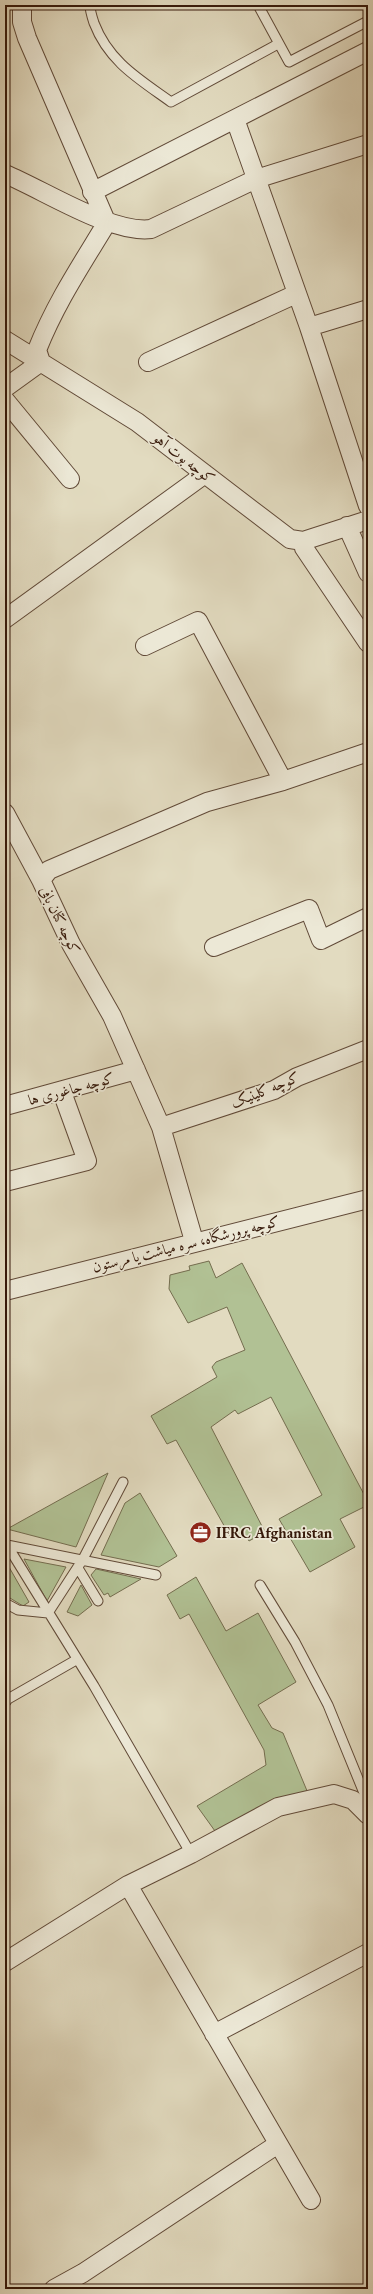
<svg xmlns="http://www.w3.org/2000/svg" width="373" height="2294" font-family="'EB Garamond',Amiri,serif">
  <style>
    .green { fill: #b1c194; stroke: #746d4f }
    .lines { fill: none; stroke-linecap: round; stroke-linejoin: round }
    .lane-casing { stroke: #614a38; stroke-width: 11 }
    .street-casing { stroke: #614a38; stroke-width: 20 }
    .lane { stroke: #ece8d6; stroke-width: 9 }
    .street { stroke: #ece8d6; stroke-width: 18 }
    .labels { text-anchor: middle; stroke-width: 3.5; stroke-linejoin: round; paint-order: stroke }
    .street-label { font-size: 15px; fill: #36190a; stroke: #ece8d6 }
    .poi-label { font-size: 15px; font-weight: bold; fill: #36190a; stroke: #ece8d6; text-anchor: start }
  </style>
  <rect width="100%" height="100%" fill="#e2dbc0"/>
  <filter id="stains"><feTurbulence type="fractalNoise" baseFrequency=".005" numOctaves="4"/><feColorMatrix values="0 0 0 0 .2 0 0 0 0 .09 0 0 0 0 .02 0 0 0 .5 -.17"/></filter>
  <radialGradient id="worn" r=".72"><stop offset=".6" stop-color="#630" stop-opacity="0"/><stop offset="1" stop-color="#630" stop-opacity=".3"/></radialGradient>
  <path class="green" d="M209 1261 216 1278 242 1263 368 1502V1505L340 1519 355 1547 310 1572 279 1519 322 1495 271 1397 238 1414 235 1410 211 1427 265 1532 249 1541 243 1531 231 1538 176 1440 167 1444 151 1416 217 1377 212 1367 216 1362 245 1350 227 1307 188 1323 169 1289 170 1275 190 1270 189 1266Z
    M108 1473 76 1547 7 1529Z
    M140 1493 177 1556 159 1567 101 1555 125 1503Z
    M24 1559 66 1567 47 1601Z
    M5 1560 29 1602 23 1606 5 1595Z
    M96 1569 141 1579 110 1597 108 1593 104 1595 91 1575Z
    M196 1577 226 1631 258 1613 296 1682 258 1705 272 1728 283 1733 310 1798 220 1838 197 1806 266 1765 264 1750 189 1614 180 1619 167 1595Z
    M81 1585 92 1605 78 1616 67 1612Z"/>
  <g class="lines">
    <defs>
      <path id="lane" d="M90 5C90 11 92 17 94 23 109 62 139 79 171 102L278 44
        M258 5 289 62 368 21
        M78 1568 98 1601
        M156 1575 7 1545 94 1686 191 1854
        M260 1585 295 1642 328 1705 366 1798 368 1811
        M5 1603 18 1610 48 1613
        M48 1613 83 1559 123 1482
        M5 1703 8 1699 76 1660"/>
      <path id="street" d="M235 119 309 327 368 506
        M5 174C44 190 111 234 151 229L256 179 368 144
        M92 192 368 51
        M309 327 368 309
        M5 340 137 422 290 539 303 541 368 520
        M148 362 296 294
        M5 388 41 362 37 350C55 305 78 270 103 229L106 221 27 38 22 22V5
        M5 400 70 479
        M347 526 368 573
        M303 541 304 548 368 643
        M5 619 205 474
        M145 646 198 621 283 781
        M5 813 41 880
        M214 947 309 909 321 940 368 917
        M5 1106 136 1070
        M161 1127 274 1090 297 1077 368 1049
        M5 1182 87 1161 62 1092
        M194 1241 161 1127 112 1016 71 944 41 880 49 870 207 802 283 781 368 752
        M5 1291 368 1199
        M5 1962 128 1885
        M214 2034 368 1953
        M311 2200 128 1885 191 1854 278 1807 334 1794 353 1800 368 1815
        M54 2289 83 2273 278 2144"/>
    </defs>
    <use href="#lane" class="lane-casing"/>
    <use href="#street" class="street-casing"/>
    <use href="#lane" class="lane"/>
    <use href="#street" class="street"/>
  </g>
  <defs>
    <symbol id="office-disc" viewBox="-11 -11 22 22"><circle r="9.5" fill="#8f2418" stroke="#ece8d6"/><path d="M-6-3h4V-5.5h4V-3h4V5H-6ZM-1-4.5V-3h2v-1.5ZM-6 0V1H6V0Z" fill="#fff"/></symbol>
  </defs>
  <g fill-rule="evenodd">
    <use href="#office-disc" x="188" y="1520" width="25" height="25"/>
  </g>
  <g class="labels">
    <g class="street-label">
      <text transform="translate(184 458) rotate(38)" y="5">کوچه بوت آهو</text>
      <text transform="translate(60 920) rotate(64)" y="5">کوچه کتان بافی</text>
      <text transform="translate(71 1089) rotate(-15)" y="5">کوچه جاغوری ها</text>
      <text transform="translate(265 1090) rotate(-22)" y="5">کوچه کلینیک</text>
      <text transform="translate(186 1244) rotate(-14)" y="5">کوچه پرورشگاه، سره میاشت یا مرستون</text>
    </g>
    <g class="poi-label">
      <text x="216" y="1538">IFRC Afghanistan</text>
    </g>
  </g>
  <rect width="373" height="2294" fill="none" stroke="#e2dbc0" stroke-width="20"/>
  <rect x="6" y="6" width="361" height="2282" fill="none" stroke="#36190a" stroke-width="2"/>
  <rect x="10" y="10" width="353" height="2274" fill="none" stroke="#36190a"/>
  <rect width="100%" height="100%" filter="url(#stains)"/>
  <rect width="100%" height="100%" fill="url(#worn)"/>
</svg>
